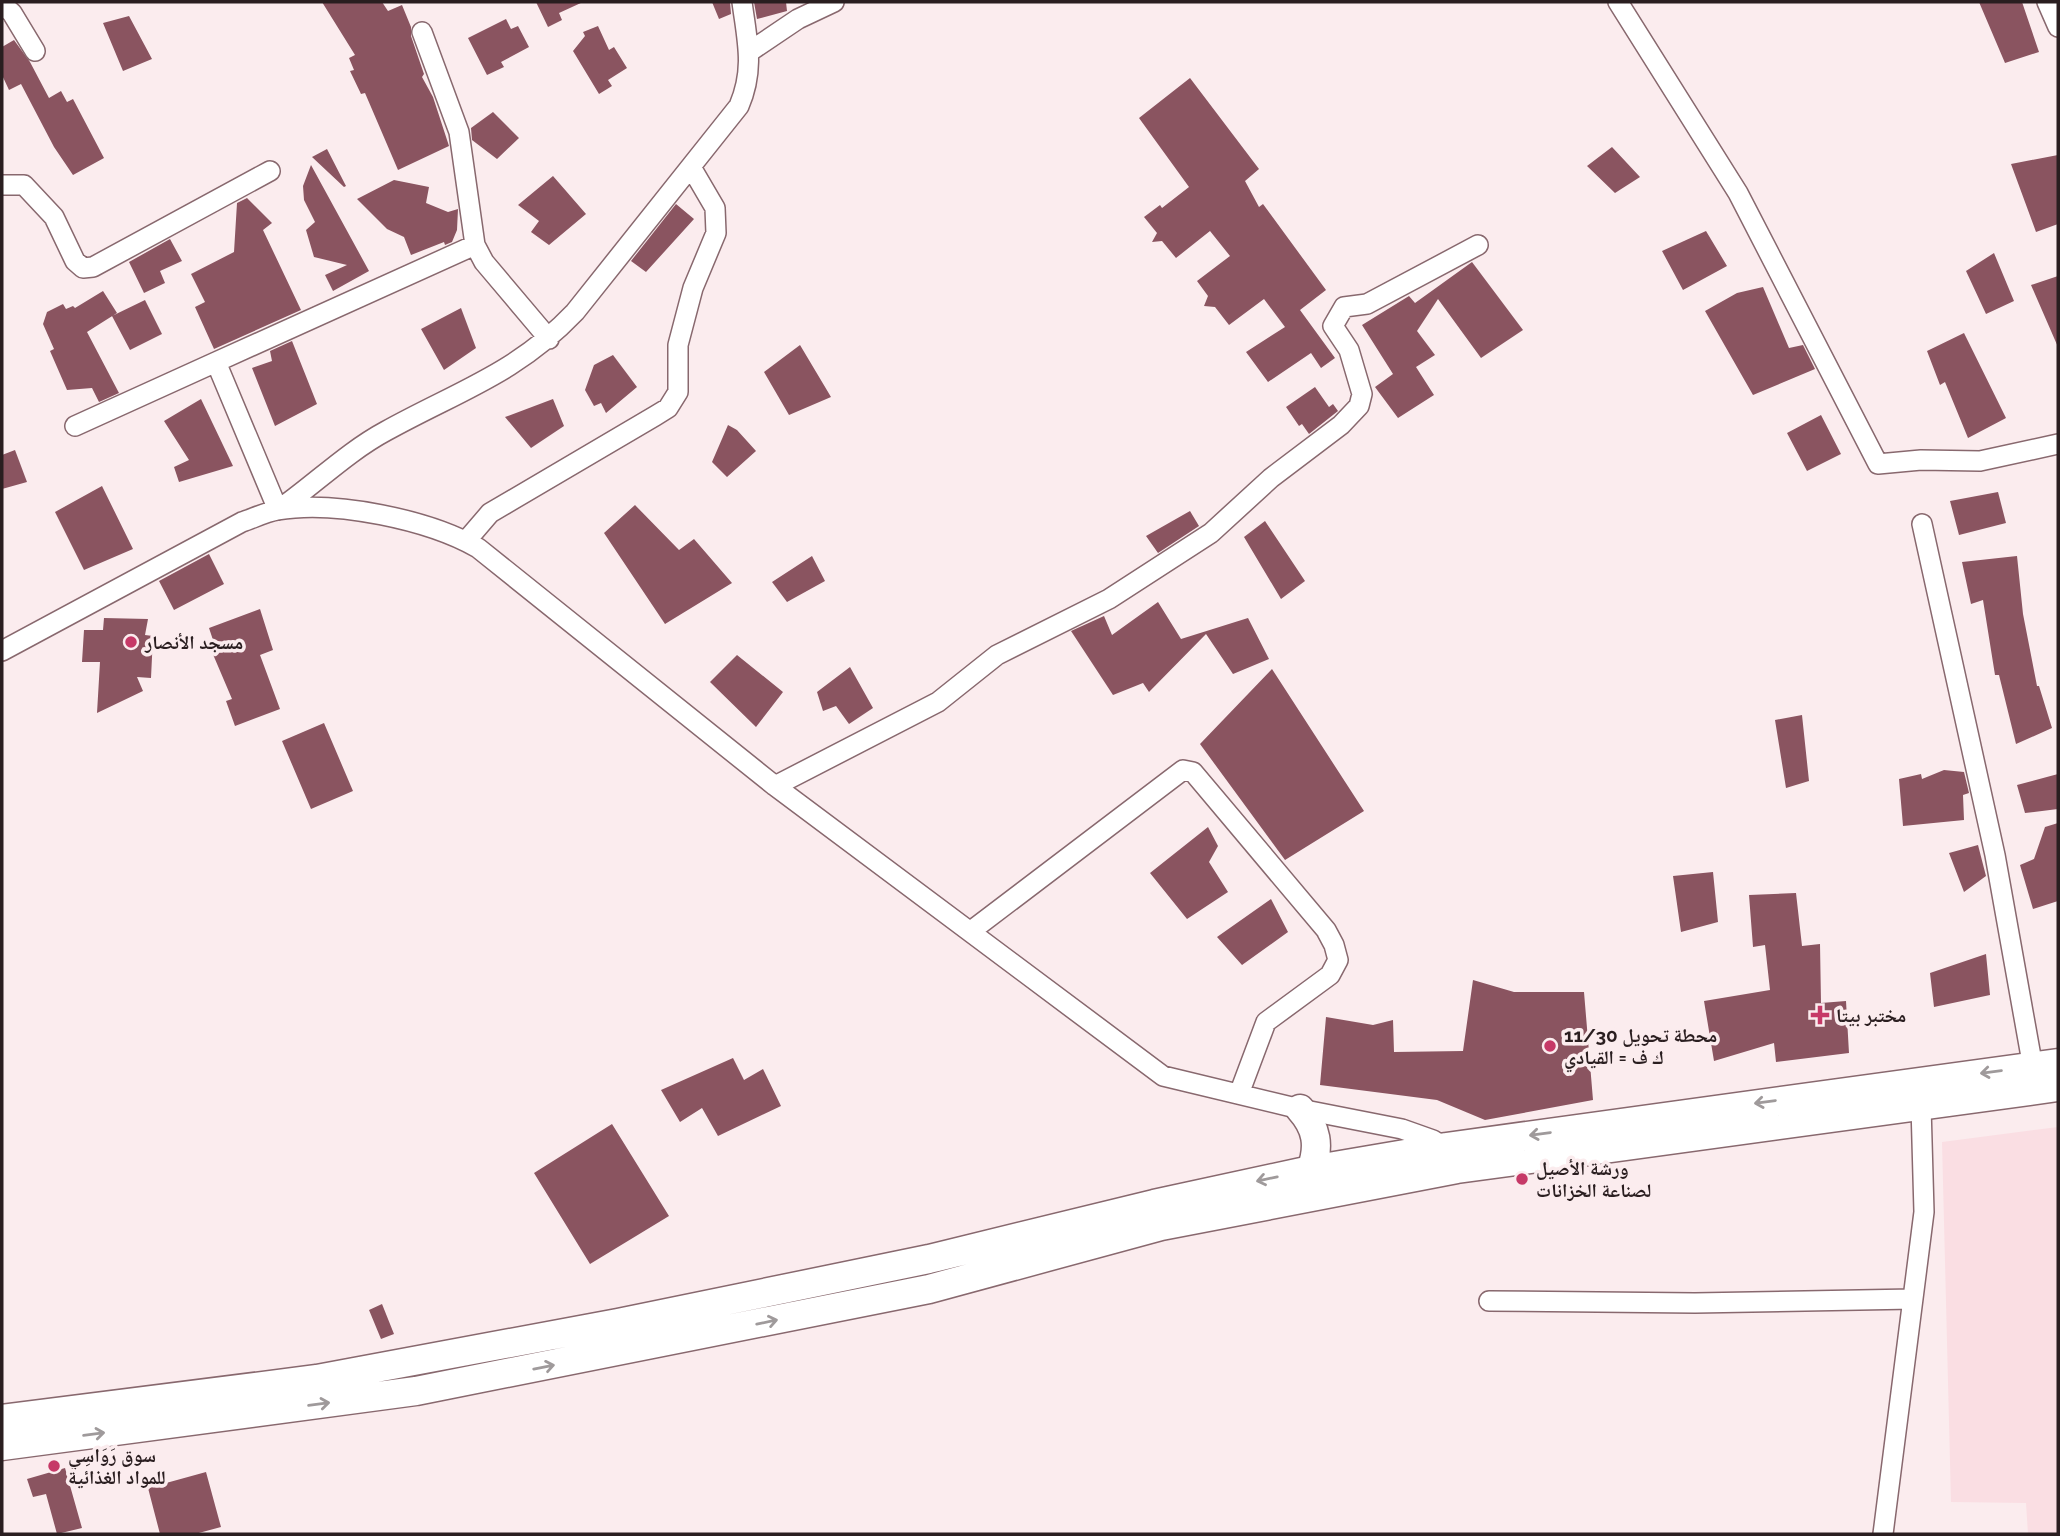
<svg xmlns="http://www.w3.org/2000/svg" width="2060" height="1536" font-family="Raleway,'Noto Naskh Arabic',sans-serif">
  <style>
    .built { fill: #fadee3 }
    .building { fill: #8a5460 }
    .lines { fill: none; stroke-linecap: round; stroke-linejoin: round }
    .minor-casing { stroke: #88686e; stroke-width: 22 }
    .highway-casing { stroke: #88686e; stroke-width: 31 }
    .minor { stroke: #fff; stroke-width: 19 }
    .highway { stroke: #fff; stroke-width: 28 }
    .oneway { stroke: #9f9a9b }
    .poi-dot { fill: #c63967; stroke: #fbecee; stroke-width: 2.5 }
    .labels { text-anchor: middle; stroke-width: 7; stroke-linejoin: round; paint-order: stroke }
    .poi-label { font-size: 19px; font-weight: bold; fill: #2a1e20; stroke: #fbecee; text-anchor: start }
  </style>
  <rect width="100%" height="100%" fill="#fbecee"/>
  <path class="built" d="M2058 1127V1534H2028L2026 1503 1951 1502 1942 1142Z"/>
  <path class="building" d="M322 2H382L388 11 402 5 411 27V36L424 74 422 77 433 97 449 146 398 170 365 93 361 94 350 71 354 70 349 58 355 55Z
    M536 2H583L559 13 562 20 548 27Z
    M712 2H730L731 14 719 19Z
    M754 2H786L787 11 757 19Z
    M1979 2H2022L2039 52 2005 63Z
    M129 16 152 59 123 71 103 23Z
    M506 19 511 29 518 26 529 47 501 62 504 67 487 75 468 38Z
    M598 26 609 50 614 47 627 68 608 80 612 86 599 94 573 51 585 36 583 32Z
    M14 40 30 62 49 98 61 91 67 102 73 99 104 158 73 175 54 147 21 84 9 90 2 75V47Z
    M1190 78 1259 169 1245 181 1259 207 1263 204 1326 290 1300 310 1335 358 1321 368 1311 353 1268 382 1246 352 1285 327 1264 299 1229 325 1215 307 1204 306 1208 296 1197 281 1230 256 1210 231 1176 258 1162 241 1152 242 1157 233 1144 217 1160 205 1162 208 1189 187 1139 118Z
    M493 112 519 138 497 159 472 140 471 128Z
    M1612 147 1640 177 1615 193 1587 166Z
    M327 149 346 186 344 187 312 157Z
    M2058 155V224L2036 232 2011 164Z
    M311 165 369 271 333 291 325 275 347 265 314 257 306 230 315 222 304 200 303 186Z
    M553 176 586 214 549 245 531 232 539 221 518 205Z
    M394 180 429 187 426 203 448 212 458 209 457 230 452 242 445 245 444 242 411 255 404 237 387 229 357 199Z
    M247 198 272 223 263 230 301 310 214 349 195 307 205 302 191 274 234 252 237 203Z
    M676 204 694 219 646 272 631 261Z
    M1706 231 1727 266 1683 290 1662 251Z
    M170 239 182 261 160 271 165 283 144 293 129 262Z
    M1994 253 2014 301 1986 314 1966 271Z
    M1472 262 1523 330 1481 358 1438 299 1417 331 1435 355 1416 367 1434 395 1398 418 1375 387 1393 374 1362 325 1409 296 1415 303Z
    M2058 276V347L2031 285Z
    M1763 287 1789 348 1803 345 1815 369 1753 395 1705 311 1737 293Z
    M103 291 117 313 87 332 119 393 99 402 92 388 67 390 50 351 54 349 43 324 47 312 63 304 66 309 73 306 75 308Z
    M145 300 162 334 130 350 112 316Z
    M461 308 476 348 444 370 421 329Z
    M1964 333 2006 418 1968 438 1945 382 1940 385 1927 351Z
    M292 341 317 404 275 426 252 368 272 361 270 351Z
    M800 345 831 397 789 415 764 372Z
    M613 355 637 387 606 413 601 403 594 406 585 390 594 365Z
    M1315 387 1329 407 1333 404 1338 411 1309 434 1302 424 1299 426 1286 407Z
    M201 399 233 466 179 482 174 467 189 460 164 421Z
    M553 399 564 426 531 448 505 417Z
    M1821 415 1841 454 1807 471 1787 433Z
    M728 425 737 430 756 451 727 477 712 462Z
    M15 450 27 482 2 489V455Z
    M102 486 133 549 84 570 55 512Z
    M1998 492 2006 523 1959 535 1950 501Z
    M635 505 679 550 694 539 732 583 665 624 604 533Z
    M1190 511 1199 526 1158 553 1146 536Z
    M1265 521 1305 581 1281 599 1244 537Z
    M209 554 224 584 174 610 159 581Z
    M812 556 825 581 787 602 772 582Z
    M2017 556 2023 614 2037 686H2039L2052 728 2016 744 1999 675H1995L1983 600 1971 604 1962 562Z
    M1158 602 1181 639 1248 618 1269 659 1233 674 1206 634 1149 692 1143 683 1113 695 1071 631 1104 616 1112 635Z
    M260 609 273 650 260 655 280 709 235 726 226 701 232 699 209 645 214 643 209 628Z
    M104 618 148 619 145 635 153 636 151 678 137 677 143 691 97 713 100 662H82L84 630H103Z
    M737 655 783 692 756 727 710 682Z
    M850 667 873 708 849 724 836 706 823 711 817 692Z
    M1272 669 1364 811 1285 860 1200 744Z
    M1802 715 1809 781 1786 788 1775 720Z
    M324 723 353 791 311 809 282 741Z
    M1944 770 1964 772 1969 793 1963 795 1964 820 1903 826 1899 779 1921 774 1922 779Z
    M2058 774V809L2025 813 2017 785Z
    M2058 823V901L2033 909 2020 865 2034 859 2045 827Z
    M1208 827 1218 846 1209 862 1228 892 1187 919 1150 873Z
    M1978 845 1986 876 1964 892 1949 853Z
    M1713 872 1718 922 1681 932 1673 876Z
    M1796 893 1802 946 1820 944 1821 1003 1846 1001 1849 1053 1776 1062 1774 1043 1714 1061 1704 1001 1770 990 1765 945 1753 947 1749 895Z
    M1271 899 1288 932 1242 965 1217 937Z
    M1986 954 1990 995 1934 1007 1930 973Z
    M1473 980 1514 992H1584L1593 1100 1485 1120 1437 1100 1320 1085 1326 1017 1373 1025 1393 1020 1394 1052 1463 1051Z
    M733 1058 744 1080 763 1069 781 1106 718 1136 702 1108 680 1122 661 1090Z
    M612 1124 669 1216 590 1264 534 1173Z
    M382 1304 394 1334 381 1339 369 1310Z
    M65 1468 82 1528 57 1534 46 1494 33 1497 27 1479Z
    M206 1472 221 1527 195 1534H160L148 1488Z"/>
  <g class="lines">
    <defs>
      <path id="minor" d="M1618 2 1738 193 1878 464 1921 460 1980 461 2058 444
        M2047 2 2058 27
        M2 4 12 13 35 51
        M422 32 459 132 475 245 484 262 549 339
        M749 52 798 19 834 2
        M2 185H24L54 217 75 261 83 268 93 267 270 171
        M216 362 475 245
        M75 426 216 362 278 510C314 485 347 452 386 431 458 391 516 374 575 312L739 106C755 69 747 40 742 2
        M1922 524 1995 855 2035 1079
        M466 541 490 513 655 416 668 408 678 392V345L693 288 716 233 715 208 691 167
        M2 651 242 522C254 518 266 512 278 510 335 500 429 520 478 548L775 786 1163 1076 1300 1109 1402 1129 1433 1140 1447 1149
        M775 786 938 702 997 655 1109 599 1211 533 1271 478 1341 425 1359 406 1362 394 1349 350 1333 326 1344 307 1367 304 1478 245
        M971 931 1183 770 1193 772 1326 930 1334 945 1338 960 1330 975 1266 1022 1239 1094
        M1489 1301 1695 1303 1913 1299
        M1883 1534 1924 1212 1921 1106"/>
      <path id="highway" d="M1300 1109C1317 1128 1320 1146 1311 1170
        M2 1419 317 1379 618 1323 929 1259 1154 1204 1311 1170 1446 1147 2058 1063
        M2 1446 416 1391 929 1289 1161 1226 1457 1169 2058 1087"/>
    </defs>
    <use href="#minor" class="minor-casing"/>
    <use href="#highway" class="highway-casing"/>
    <use href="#minor" class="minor"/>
    <use href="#highway" class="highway"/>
  </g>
  <defs><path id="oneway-shaft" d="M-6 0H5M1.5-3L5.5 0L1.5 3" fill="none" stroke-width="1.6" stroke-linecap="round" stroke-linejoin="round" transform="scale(1.75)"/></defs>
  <g class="oneway">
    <use href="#oneway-shaft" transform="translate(1991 1072) rotate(173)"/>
    <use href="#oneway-shaft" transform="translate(1765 1102) rotate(172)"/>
    <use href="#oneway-shaft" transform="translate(1540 1134) rotate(172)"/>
    <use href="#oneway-shaft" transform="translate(1267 1179) rotate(168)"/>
    <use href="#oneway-shaft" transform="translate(767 1322) rotate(-12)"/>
    <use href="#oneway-shaft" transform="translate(544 1367) rotate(-11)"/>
    <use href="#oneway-shaft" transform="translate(319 1404) rotate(-7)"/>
    <use href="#oneway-shaft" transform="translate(94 1434) rotate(-7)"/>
  </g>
  <g class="poi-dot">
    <circle cx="131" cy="642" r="7"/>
    <path d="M1816.5 1004.5h7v7h7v7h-7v7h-7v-7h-7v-7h7z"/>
    <circle cx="1550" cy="1046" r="7"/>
    <circle cx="1522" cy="1179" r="7"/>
    <circle cx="54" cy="1466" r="7"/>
  </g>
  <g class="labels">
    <g class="poi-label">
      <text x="145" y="649">مسجد الأنصار</text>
      <text x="1836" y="1022">مختبر بيتا</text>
      <text x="1564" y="1042">محطة تحويل 11/30<tspan x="1564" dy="22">ك ف = القيادي</tspan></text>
      <text x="1536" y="1175">ورشة الأصيل<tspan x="1536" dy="22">لصناعة الخزانات</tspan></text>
      <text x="68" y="1462">سوق رَوَاسِي<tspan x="68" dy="22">للمواد الغذائية</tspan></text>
    </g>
  </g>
  <rect width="2060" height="1536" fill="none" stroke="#2a1e20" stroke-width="7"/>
</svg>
